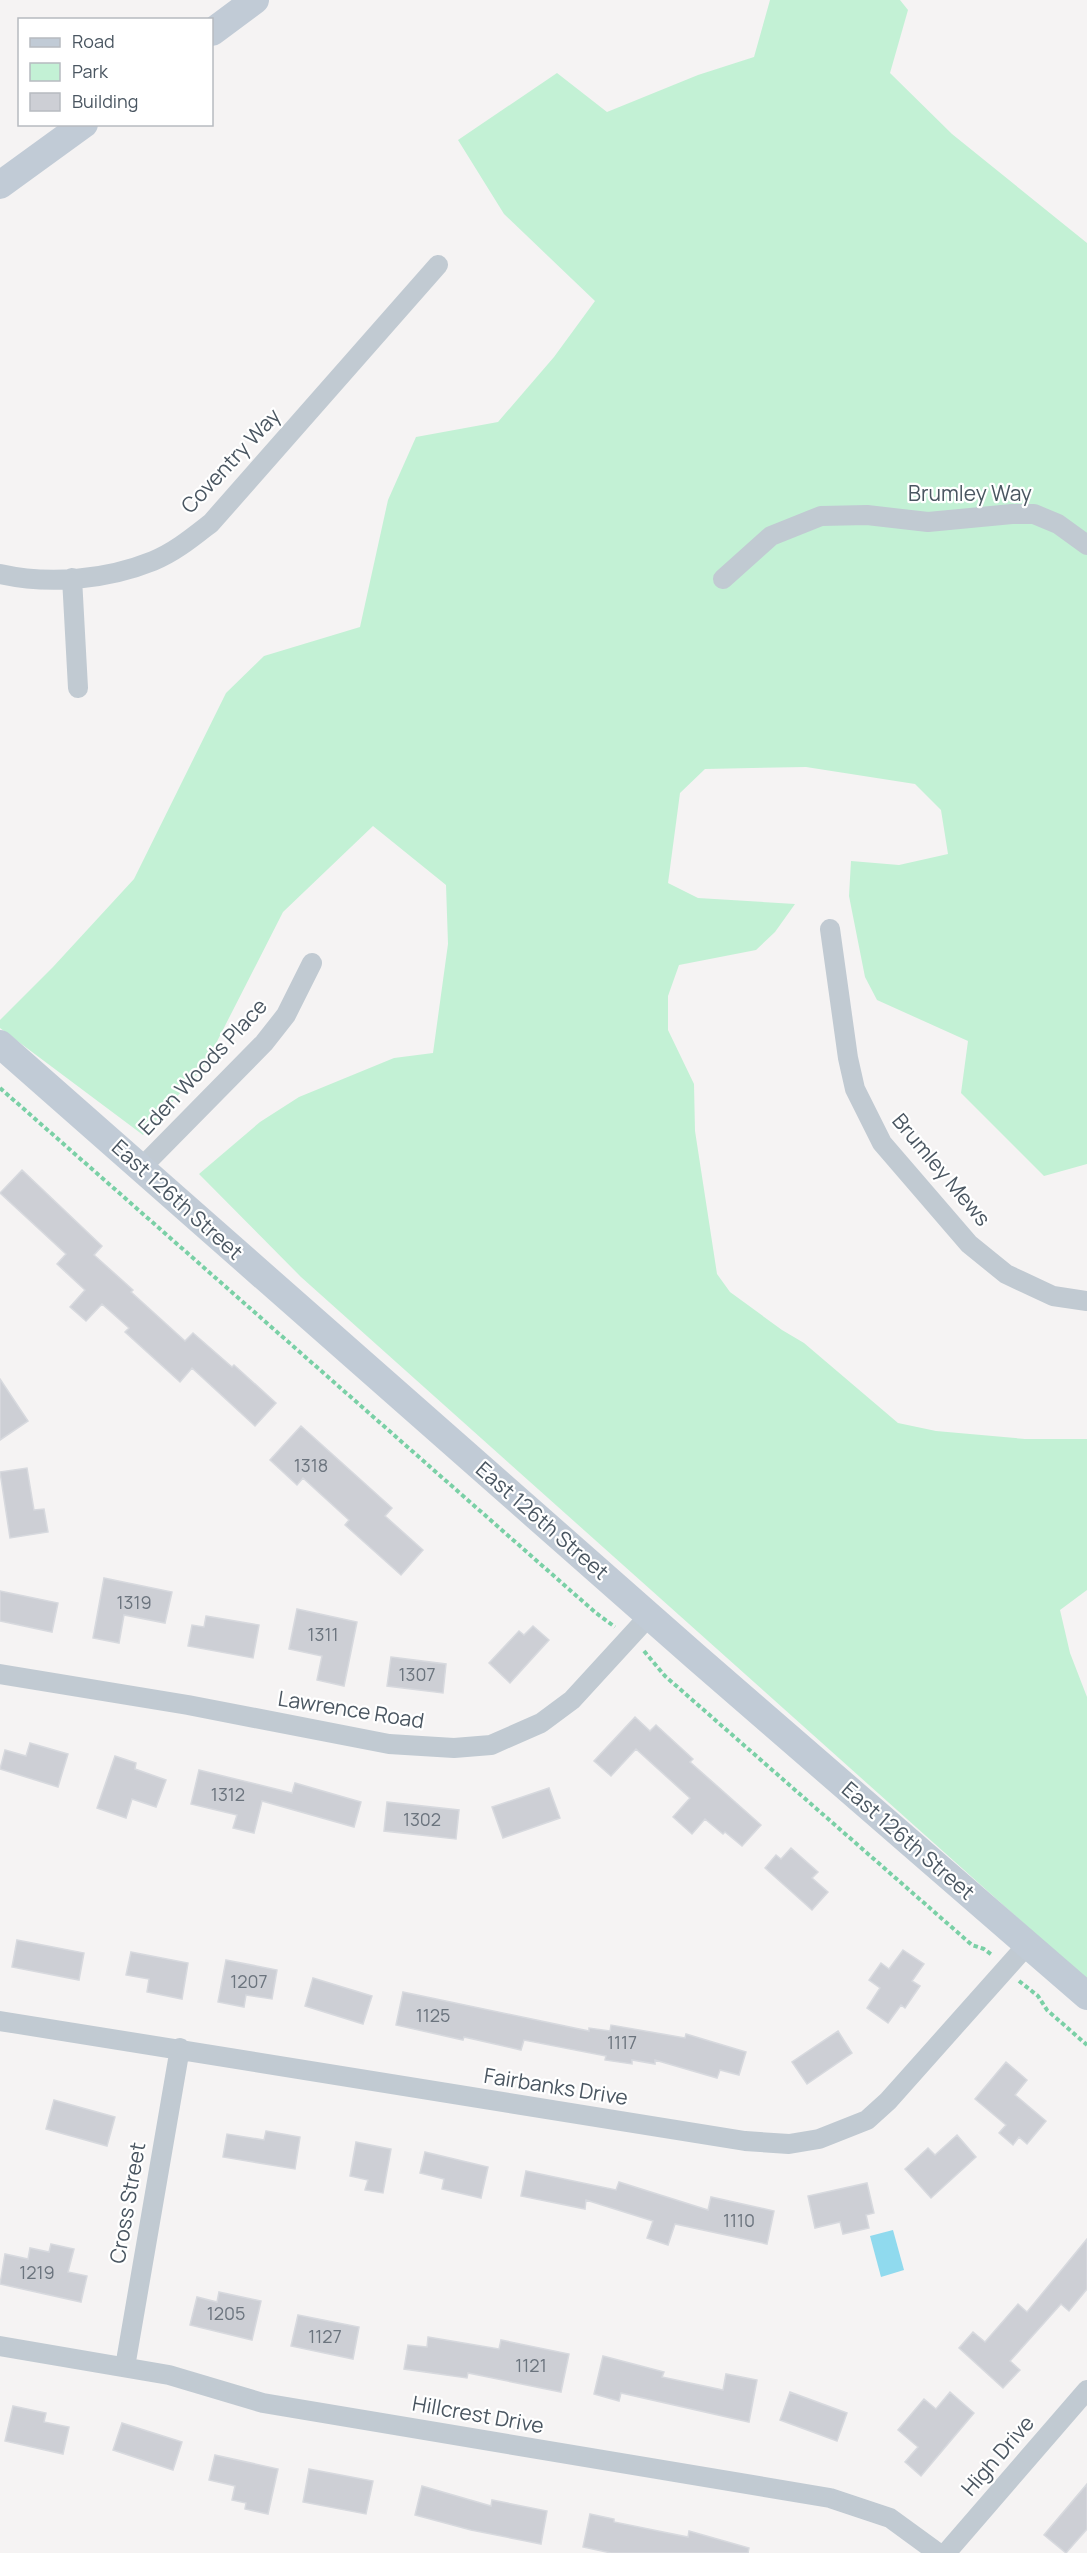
<svg xmlns="http://www.w3.org/2000/svg" width="1087" height="2553" font-family="Manrope,sans-serif">
  <style>
    .green { fill: #c3f1d5 }
    .water { fill: #90daee }
    .building { fill: #cdcfd5; stroke: #d7d9de; stroke-width: 1.5 }
    .lines { fill: none; stroke-linecap: round; stroke-linejoin: round }
    .path { stroke: #7ad0a6; stroke-width: 4; stroke-dasharray: 4.5 3; stroke-linecap: butt }
    .street { stroke: #c1cad2; stroke-width: 20 }
    .secondary { stroke: #c1cbd6; stroke-width: 28 }
    .labels { text-anchor: middle; stroke-width: 4.5; stroke-linejoin: round; paint-order: stroke }
    .number-label { font-size: 18px; fill: #6b747e }
    .street-label { font-size: 21px; fill: #4a5661; stroke: #fff }
  </style>
  <rect width="100%" height="100%" fill="#f5f3f3"/>
  <path class="green" d="M770 0H900L908 10 890 73 952 134 1087 243V1164L1044 1176 961 1093 968 1041 877 1000 865 977 849 896 851 861 899 865 948 854 941 810 915 784 806 767 705 769 680 793 668 883 698 898 795 904 775 932 756 950 679 965 668 996V1030L694 1084 695 1131 717 1274 730 1292 782 1330 804 1343 898 1423 936 1431 1025 1439H1087V1590L1060 1610 1070 1653 1087 1697V1980L301 1277 199 1174 260 1122 299 1097 394 1058 433 1053 448 944 446 885 373 826 283 912 205 1065 143 1135 0 1028V1020L53 967 134 879 226 693 264 656 360 627 388 500 416 437 498 422 554 357 595 301 504 214 458 140 557 73 607 112 698 75 754 57Z"/>
  <path class="water" d="M893 2230 904 2270 881 2277 870 2236Z"/>
  <path class="building" d="M22 1170 102 1246 94 1255 133 1290 131 1292 185 1341 193 1333 232 1367 234 1365 276 1403 255 1426 192 1368 180 1382 125 1332 129 1328 102 1304 86 1321 70 1307 85 1290 57 1264 66 1254 0 1193Z
    M0 1379 28 1421 0 1440Z
    M301 1426 392 1508 385 1516 423 1550 401 1575 345 1525 349 1520 303 1478 297 1485 270 1460Z
    M27 1468 34 1510 44 1509 48 1532 10 1538 0 1472Z
    M104 1578 172 1592 165 1623 124 1615 119 1643 93 1638Z
    M0 1591 58 1603 52 1632 0 1621Z
    M297 1609 357 1622 344 1686 317 1680 322 1656 289 1649Z
    M206 1616 259 1625 253 1658 188 1646 192 1625 204 1627Z
    M533 1626 549 1640 510 1683 489 1663 519 1631 524 1635Z
    M391 1657 446 1664 443 1693 387 1686Z
    M635 1717 650 1731 656 1725 693 1759 690 1762 761 1825 742 1846 725 1832 723 1834 705 1819 692 1834 673 1817 690 1798 636 1749 611 1776 594 1761Z
    M30 1743 68 1754 58 1787 0 1769 5 1750 26 1756Z
    M115 1756 136 1763 135 1769 166 1780 156 1807 132 1799 126 1818 97 1808Z
    M199 1770 292 1793 295 1783 361 1802 354 1827 262 1801 254 1833 233 1828 237 1815 191 1804Z
    M549 1788 560 1818 503 1838 492 1807Z
    M387 1802 459 1810 456 1839 384 1831Z
    M791 1848 818 1872 812 1878 828 1892 812 1910 765 1868 776 1855 781 1859Z
    M17 1940 84 1953 79 1980 12 1967Z
    M903 1950 924 1964 912 1981 920 1986 905 2008 901 2005 888 2023 867 2008 880 1988 869 1980 881 1963 889 1969Z
    M131 1952 188 1963 182 1999 147 1992 149 1979 126 1975Z
    M226 1960 277 1970 272 1999 246 1995 244 2007 218 2002Z
    M313 1978 372 1996 363 2024 305 2006Z
    M403 1992 589 2031V2028L610 2031 611 2025 685 2038 686 2034 746 2052 739 2075 720 2070 717 2078 655 2060V2064L632 2060V2064L605 2060 606 2056 524 2040 521 2050 464 2037 463 2040 396 2025Z
    M838 2031 852 2053 807 2084 792 2062Z
    M1006 2062 1027 2080 1015 2095 1046 2121 1027 2144 1019 2137 1013 2145 999 2133 1006 2125 975 2099Z
    M54 2100 115 2117 107 2146 46 2129Z
    M266 2131 300 2137 295 2169 223 2157 227 2134 264 2140Z
    M957 2135 976 2157 931 2198 905 2169 928 2148 935 2155Z
    M356 2142 391 2149 383 2193 365 2190 368 2180 350 2176Z
    M425 2152 488 2167 481 2198 442 2189 444 2179 420 2173Z
    M526 2171 616 2190 619 2182 708 2210 711 2197 774 2211 767 2244 675 2224 668 2245 647 2238 653 2221 586 2200 585 2209 521 2196Z
    M867 2183 874 2213 866 2215 869 2228 843 2234 840 2222 815 2228 808 2196Z
    M1087 2239V2289L1069 2311 1061 2304 1010 2361 1020 2370 1003 2388 959 2348 973 2332 985 2342 1018 2304 1027 2312Z
    M51 2244 74 2249 68 2272 87 2276 81 2302 0 2284 5 2254 28 2259 30 2248 49 2252Z
    M219 2292 261 2301 252 2340 190 2325 197 2297 217 2302Z
    M298 2315 359 2327 353 2359 291 2346Z
    M428 2337 499 2349 501 2340 569 2354 561 2392 468 2373 467 2378 404 2369 408 2345 427 2347Z
    M603 2356 664 2372 662 2377 723 2390 726 2374 757 2380 749 2422 621 2393 619 2401 594 2394Z
    M790 2392 847 2413 837 2441 780 2420Z
    M950 2392 974 2413 921 2476 905 2462 918 2447 898 2430 924 2399 936 2409Z
    M13 2406 46 2413 44 2422 69 2427 63 2454 5 2441Z
    M122 2423 182 2442 173 2470 113 2450Z
    M215 2455 278 2469 268 2514 245 2509 246 2503 232 2500 235 2486 209 2480Z
    M309 2469 373 2481 366 2514 303 2502Z
    M1087 2484V2529L1066 2553 1044 2535Z
    M422 2486 491 2506 492 2500 547 2511 541 2544 471 2530 415 2515Z
    M590 2514 614 2519V2522L688 2537 689 2531 749 2548 748 2553H611L583 2547Z"/>
  <g class="lines">
    <path class="path" d="M0 1088 596 1613 615 1627
      M644 1651 665 1676 972 1945 984 1949 992 1955
      M1019 1981 1038 1996 1047 2010 1087 2045"/>
    <path class="street" d="M0 574C49 585 106 580 153 561 175 552 193 537 211 523L438 265
      M72 578 78 688
      M723 579 771 536 821 516 867 515 928 522 1012 514H1034L1058 524 1087 545
      M830 929 848 1058 855 1089 882 1143 969 1244 1006 1274 1053 1296 1087 1301
      M141 1168 264 1043 286 1015 312 963
      M0 1674 188 1705 389 1744 454 1748 491 1745 541 1723 572 1700 649 1616
      M0 2021 745 2141 789 2144 819 2139 867 2120 888 2101 1027 1945
      M0 2346 169 2375 263 2403 830 2498 890 2518 938 2553
      M125 2367 180 2048
      M946 2553 1087 2390"/>
    <path class="secondary" d="M212 32 255 0
      M0 185 84 124
      M0 1044 696 1657 1087 1996"/>
  </g>
  <g class="labels">
    <g class="number-label">
      <text x="311" y="1472">1318</text>
      <text x="134" y="1609">1319</text>
      <text x="323" y="1641">1311</text>
      <text x="417" y="1681">1307</text>
      <text x="228" y="1801">1312</text>
      <text x="422" y="1826">1302</text>
      <text x="249" y="1988">1207</text>
      <text x="433" y="2022">1125</text>
      <text x="622" y="2049">1117</text>
      <text x="739" y="2227">1110</text>
      <text x="37" y="2279">1219</text>
      <text x="226" y="2320">1205</text>
      <text x="325" y="2343">1127</text>
      <text x="531" y="2372">1121</text>
    </g>
    <g class="street-label">
      <text transform="translate(231 461) rotate(-47)" y="7">Coventry Way</text>
      <text x="970" y="501">Brumley Way</text>
      <text transform="translate(203 1067) rotate(-47)" y="7">Eden Woods Place</text>
      <text transform="translate(941 1170) rotate(50)" y="7">Brumley Mews</text>
      <text transform="translate(177 1200) rotate(42)" y="7">East 126th Street</text>
      <text transform="translate(542 1521) rotate(41)" y="7">East 126th Street</text>
      <text transform="translate(351 1710) rotate(9)" y="7">Lawrence Road</text>
      <text transform="translate(908 1841) rotate(41)" y="7">East 126th Street</text>
      <text transform="translate(556 2087) rotate(9)" y="7">Fairbanks Drive</text>
      <text transform="translate(128 2203) rotate(-80)" y="7">Cross Street</text>
      <text transform="translate(478 2415) rotate(10)" y="7">Hillcrest Drive</text>
      <text transform="translate(998 2456) rotate(-49)" y="7">High Drive</text>
    </g>
  </g>
  <rect x="18" y="18" width="195" height="108" fill="#ffffff" stroke="#b7bbc0" stroke-width="1.5"/>
  <rect x="30" y="38" width="30" height="9" fill="#c1cbd6" stroke="#b7bbc0" stroke-width="1.5"/>
  <text x="72" y="48" font-size="18" fill="#4a5661">Road</text>
  <rect x="30" y="63" width="30" height="18" fill="#c3f1d5" stroke="#b7bbc0" stroke-width="1.5"/>
  <text x="72" y="78" font-size="18" fill="#4a5661">Park</text>
  <rect x="30" y="93" width="30" height="18" fill="#cdcfd5" stroke="#b7bbc0" stroke-width="1.5"/>
  <text x="72" y="108" font-size="18" fill="#4a5661">Building</text>
</svg>
